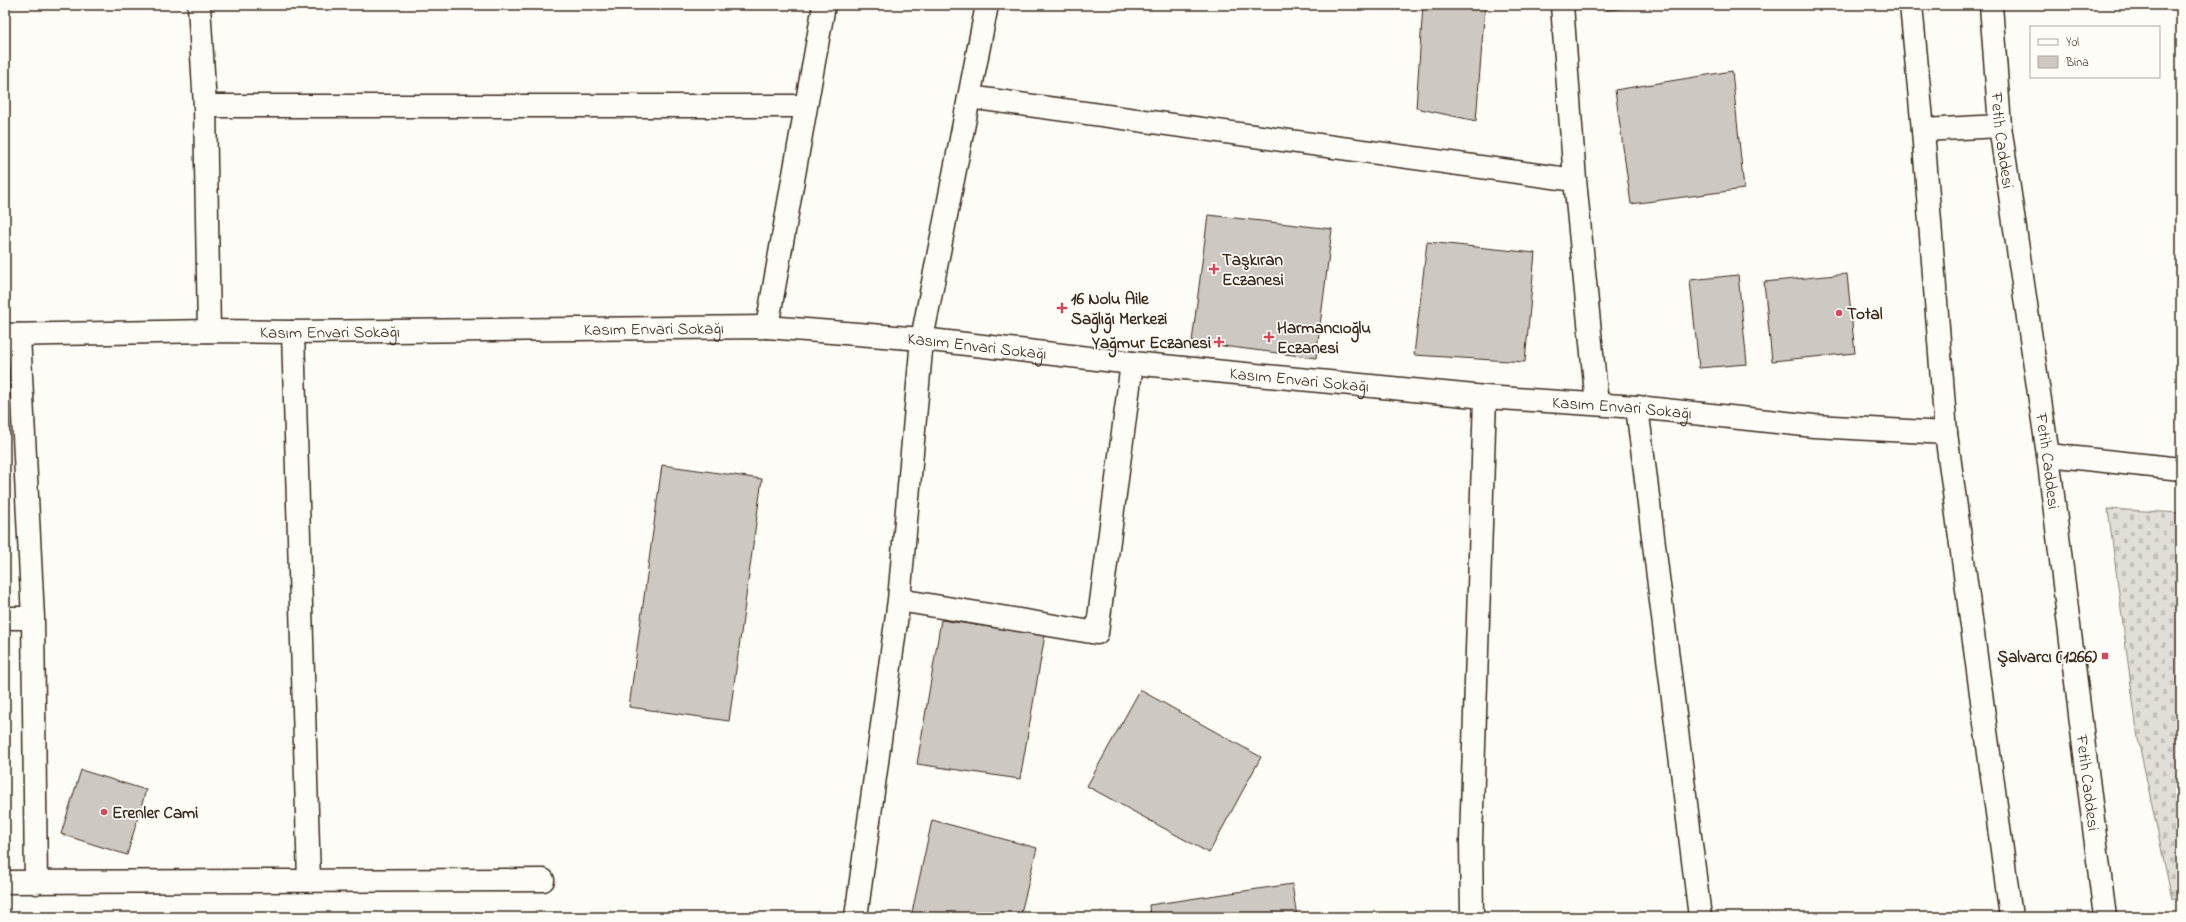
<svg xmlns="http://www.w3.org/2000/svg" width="2186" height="922" font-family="'Indie Flower',sans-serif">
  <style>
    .cemetery { fill: url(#cemetery-stones); stroke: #8e847a }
    .building { fill: #cdc8c2; stroke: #3b2a1e }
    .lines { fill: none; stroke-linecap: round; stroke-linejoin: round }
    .minor-casing { stroke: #3b2a1e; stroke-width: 25 }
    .tertiary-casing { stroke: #3b2a1e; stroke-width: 25 }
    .primary-casing { stroke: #3b2a1e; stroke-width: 25 }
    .minor { stroke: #fdfcf7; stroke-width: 22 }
    .tertiary { stroke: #fdfcf7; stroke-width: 22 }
    .primary { stroke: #fdfcf7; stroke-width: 22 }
    .poi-dot { fill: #d1495b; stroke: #fdfcf7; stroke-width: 1.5 }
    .labels { text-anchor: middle; stroke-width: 3.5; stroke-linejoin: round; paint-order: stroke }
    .street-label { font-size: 17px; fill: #3b2a1e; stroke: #fdfcf7 }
    .poi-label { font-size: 17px; font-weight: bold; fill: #3b2a1e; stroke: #fdfcf7; text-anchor: start }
  </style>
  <defs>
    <pattern id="cemetery-stones" width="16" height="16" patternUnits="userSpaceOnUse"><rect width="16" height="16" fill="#e1ded7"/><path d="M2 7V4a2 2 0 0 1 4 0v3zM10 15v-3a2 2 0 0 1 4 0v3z" fill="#c2bfb8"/></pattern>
  </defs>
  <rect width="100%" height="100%" fill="#fdfcf7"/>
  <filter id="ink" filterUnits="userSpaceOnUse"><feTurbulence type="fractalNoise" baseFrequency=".025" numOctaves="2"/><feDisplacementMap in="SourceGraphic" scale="8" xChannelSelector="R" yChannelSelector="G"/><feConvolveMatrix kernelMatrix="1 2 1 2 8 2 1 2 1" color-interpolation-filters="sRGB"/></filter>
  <g filter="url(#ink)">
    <path class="cemetery" d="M2108 509 2181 513V894L2172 899 2138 739Z"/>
    <path class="building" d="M1423 5H1485L1476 121 1416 108Z
      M1606 5H1653L1607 10Z
      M1732 71 1744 189 1631 204 1615 90Z
      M1208 215 1332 229 1316 358 1192 342Z
      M1427 242 1535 253 1525 362 1414 355Z
      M1847 274 1855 353 1772 361 1764 282Z
      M1738 275 1747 364 1699 368 1690 280Z
      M662 465 762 479 729 721 629 707Z
      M941 620 1045 635 1020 779 917 764Z
      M1140 690 1261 757 1209 853 1087 786Z
      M81 770 146 790 127 855 61 834Z
      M932 820 1037 848 1020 917H911Z
      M1292 884 1297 917H1150L1149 905Z"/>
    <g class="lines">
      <defs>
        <path id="minor" d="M199 5 205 106 209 331
          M1562 5 1575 180 1597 404
          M969 97 1575 180
          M205 106H806
          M767 327 824 5
          M293 332 309 881
          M19 335 33 618 36 883
          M1637 407 1700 917
          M2048 455 2181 469
          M899 600 1097 633 1132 363
          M5 618H33
          M5 882 543 880
          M856 917 899 600 922 339 987 5
          M1472 917 1471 841 1485 397"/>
        <g id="tertiary">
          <path id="s1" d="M5 335 209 331 293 332 767 327 922 339 1132 363 1485 397 1637 407 1814 426 1946 433"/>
        </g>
        <g id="primary">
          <path d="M1911 5 1923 130 1946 433 2011 917"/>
          <path id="s2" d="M1991 5 2000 126 2048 455 2105 917"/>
          <path d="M1923 130 2000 126"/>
        </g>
      </defs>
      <use href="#minor" class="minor-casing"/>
      <use href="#tertiary" class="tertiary-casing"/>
      <use href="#primary" class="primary-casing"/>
      <use href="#minor" class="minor"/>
      <use href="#tertiary" class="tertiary"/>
      <use href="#primary" class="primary"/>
    </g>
  </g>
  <g class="poi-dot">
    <path d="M1212 263h4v4h4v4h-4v4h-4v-4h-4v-4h4z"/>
    <path d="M1060 302h4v4h4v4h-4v4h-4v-4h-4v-4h4z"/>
    <circle cx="1839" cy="313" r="4"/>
    <path d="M1267 331h4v4h4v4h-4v4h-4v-4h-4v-4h4z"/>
    <path d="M1217 336h4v4h4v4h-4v4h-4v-4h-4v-4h4z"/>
    <rect x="2101" y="652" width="8" height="8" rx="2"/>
    <circle cx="104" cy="812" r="4"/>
  </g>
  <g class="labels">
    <g class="street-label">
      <text dy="6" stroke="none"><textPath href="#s2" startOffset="136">Fetih Caddesi</textPath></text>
      <text dy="6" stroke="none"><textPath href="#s1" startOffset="649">Kasım Envari Sokağı</textPath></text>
      <text dy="6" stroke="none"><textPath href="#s1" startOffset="325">Kasım Envari Sokağı</textPath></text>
      <text dy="6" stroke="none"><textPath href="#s1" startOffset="973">Kasım Envari Sokağı</textPath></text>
      <text dy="6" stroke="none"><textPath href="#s1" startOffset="1297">Kasım Envari Sokağı</textPath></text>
      <text dy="6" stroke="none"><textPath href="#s1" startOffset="1621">Kasım Envari Sokağı</textPath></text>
      <text dy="6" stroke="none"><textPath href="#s2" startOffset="460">Fetih Caddesi</textPath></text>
      <text dy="6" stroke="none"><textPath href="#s2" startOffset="784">Fetih Caddesi</textPath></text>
    </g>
    <g class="poi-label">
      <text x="1222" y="265">Taşkıran<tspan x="1222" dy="20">Eczanesi</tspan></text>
      <text x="1071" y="304">16 Nolu Aile<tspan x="1071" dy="20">Sağlığı Merkezi</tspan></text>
      <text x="1847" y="319">Total</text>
      <text x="1277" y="333">Harmancıoğlu<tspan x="1277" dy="20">Eczanesi</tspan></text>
      <text x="1211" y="348" text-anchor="end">Yağmur Eczanesi</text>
      <text x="2097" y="662" text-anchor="end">Şalvarcı (1266)</text>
      <text x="112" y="818">Erenler Cami</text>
    </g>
  </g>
  <rect width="2186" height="922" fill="none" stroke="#fdfcf7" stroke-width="20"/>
  <rect x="10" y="10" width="2166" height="902" fill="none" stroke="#3b2a1e" stroke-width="1.5" filter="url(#ink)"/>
  <rect x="2030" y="26" width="130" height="52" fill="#fdfcf7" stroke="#afa8a0"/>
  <rect x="2038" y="39" width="20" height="6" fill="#fdfcf7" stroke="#afa8a0"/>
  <text x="2066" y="46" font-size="12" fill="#3b2a1e">Yol</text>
  <rect x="2038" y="56" width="20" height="12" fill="#cdc8c2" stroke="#afa8a0"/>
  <text x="2066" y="66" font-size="12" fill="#3b2a1e">Bina</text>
</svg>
